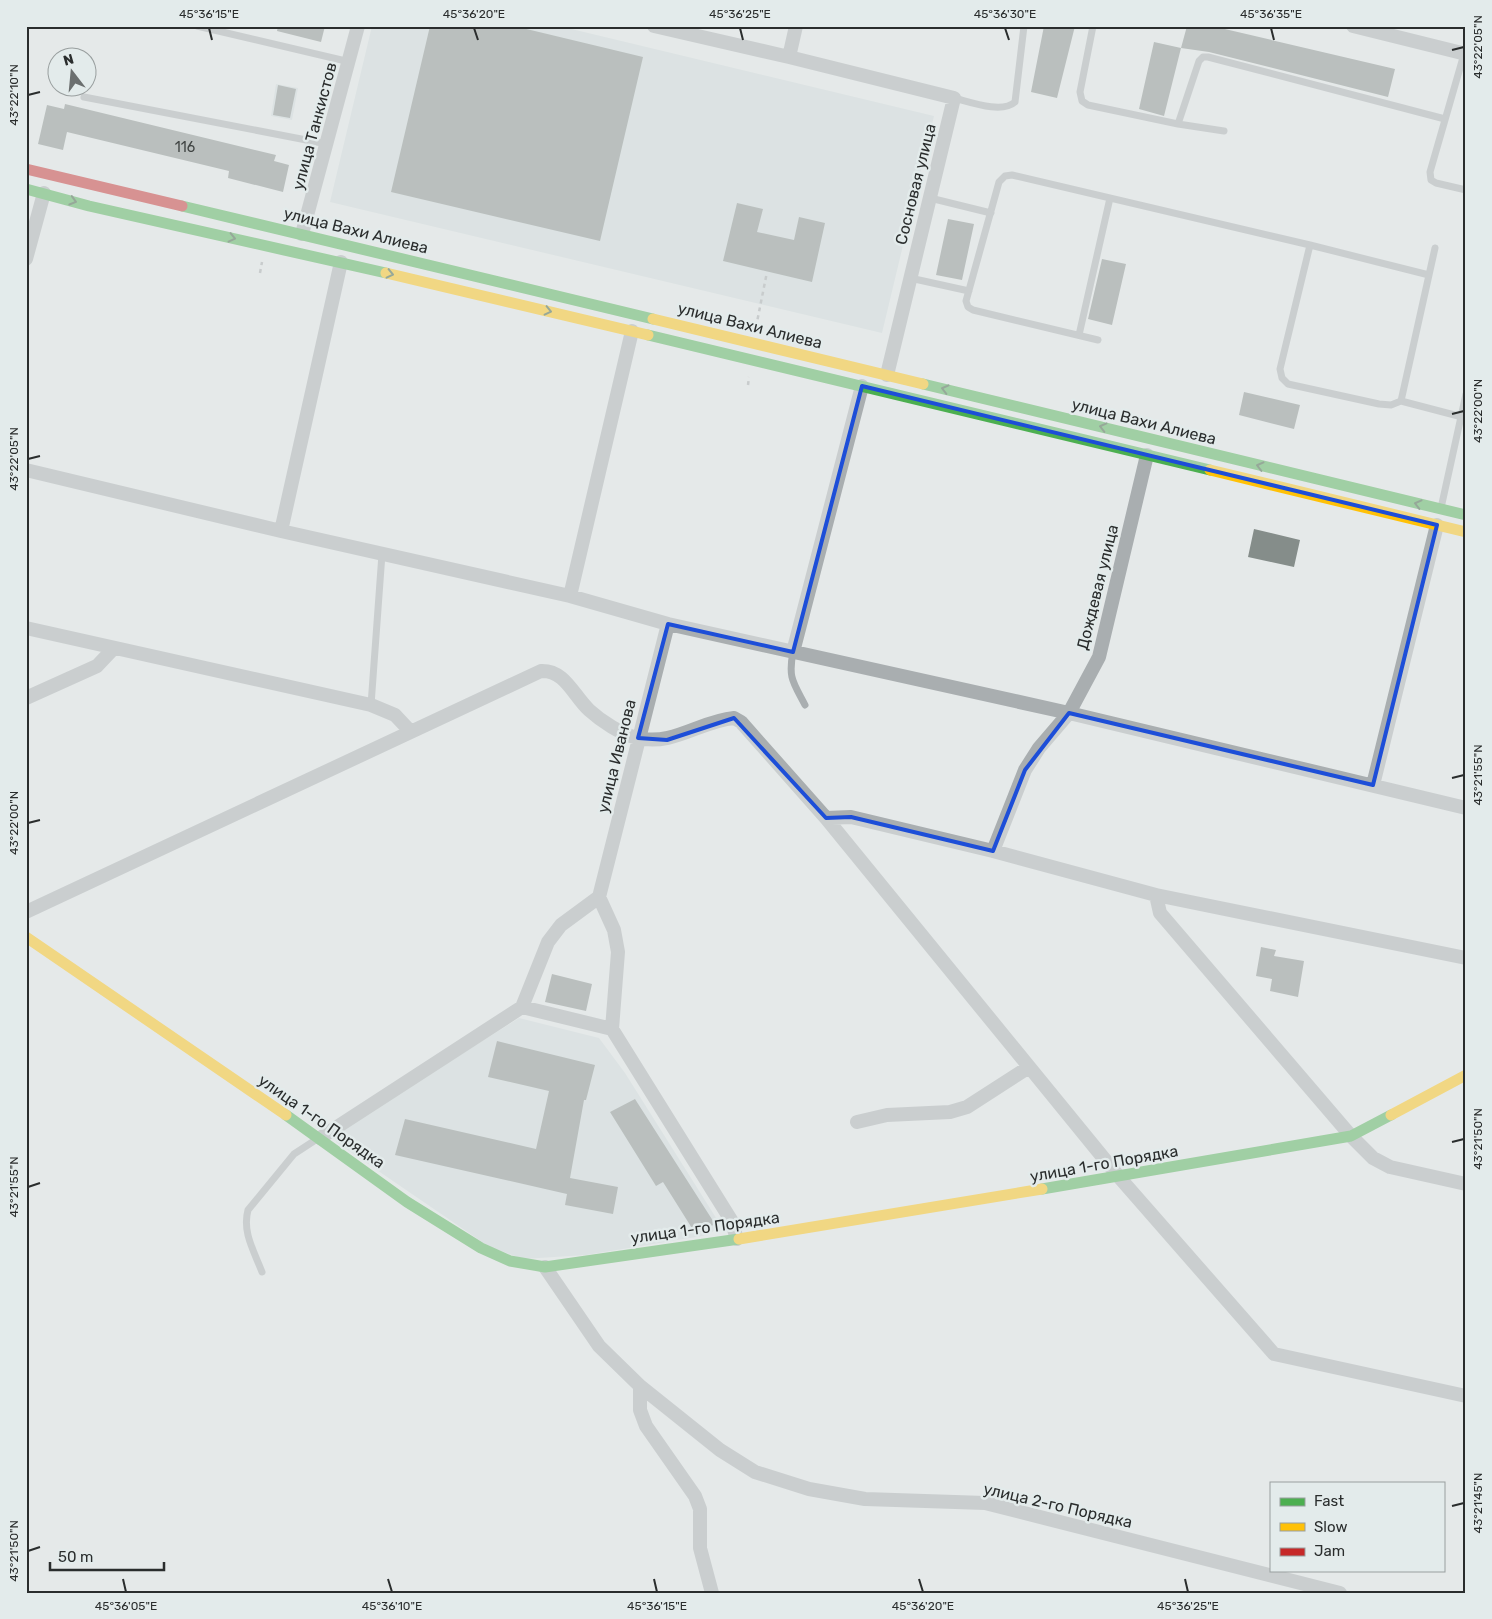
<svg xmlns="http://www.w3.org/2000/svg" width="1492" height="1619" font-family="Rubik,sans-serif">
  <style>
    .built { fill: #d0dadb }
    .building { fill: #858d8a }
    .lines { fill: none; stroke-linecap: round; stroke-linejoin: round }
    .path { stroke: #a5a8aa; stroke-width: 2.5; stroke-dasharray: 4 4; stroke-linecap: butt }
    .lane { stroke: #a9aeb0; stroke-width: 7 }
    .street { stroke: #a9aeb0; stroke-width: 14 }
    .fast { stroke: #4caf50; stroke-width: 11 }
    .slow { stroke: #ffc107; stroke-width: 11 }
    .jam { stroke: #c62828; stroke-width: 11 }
    .oneway { stroke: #365a39 }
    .marked { fill: none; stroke: #1d4ed8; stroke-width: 4; stroke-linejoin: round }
    .ticks { fill: none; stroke: #2a2d2d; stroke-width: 2 }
    .labels { text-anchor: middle; stroke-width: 5; stroke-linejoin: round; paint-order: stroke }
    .number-label { font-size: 14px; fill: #414544 }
    .street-label { font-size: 16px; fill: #2a2d2d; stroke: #e3ebeb }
    .neatline { fill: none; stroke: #2a2d2d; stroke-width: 2 }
    .ticks-label { font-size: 12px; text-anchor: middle; fill: #2a2d2d }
  </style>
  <rect width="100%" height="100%" fill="#e5e9e9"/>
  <path class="built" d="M372 26H559L934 116 882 333 330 202Z
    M276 84 298 88 292 120 271 116Z
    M519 1018 599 1038 625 1073 718 1221 716 1229 708 1235 586 1255 523 1259 488 1246 336 1142 338 1132 348 1125Z"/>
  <path class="building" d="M278 26H325L321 42 277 31Z
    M430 26H514L643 57 600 241 391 192Z
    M1044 26H1075L1057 98 1031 92Z
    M1187 26H1212L1395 69 1388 97 1209 52 1181 48Z
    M1154 42 1181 48 1164 116 1139 109Z
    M278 85 296 89 290 118 273 115Z
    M65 104 276 155 274 161 289 165 283 192 228 178 229 171 67 132 63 150 38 144 47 105 64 109Z
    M737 203 763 209 757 232 794 240 799 217 825 223 812 282 723 261Z
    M948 219 974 224 962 280 936 275Z
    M1102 259 1126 264 1112 325 1088 319Z
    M1244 392 1300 405 1294 429 1239 415Z
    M1254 529 1300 540 1294 567 1248 557Z
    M1261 947 1276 950 1274 956 1304 961 1298 997 1270 991 1272 979 1256 976Z
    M552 974 592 984 586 1011 545 1002Z
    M497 1041 595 1065 586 1100H584L570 1178 618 1187 613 1214 565 1205 567 1194 395 1155 405 1119 536 1149 549 1091 488 1077Z
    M635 1099 715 1224 700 1232 695 1233 663 1182 656 1186 610 1112Z"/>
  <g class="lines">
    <path class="path" d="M260 273 262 262
      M756 327 767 272
      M748 385 749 377"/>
    <path class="lane" d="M197 26 350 62
      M1093 26 1080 92 1082 101 1088 105 1178 124 1224 131
      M1464 54 1430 172 1431 180 1436 183 1466 190
      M84 97 327 144
      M954 98C970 102 1002 114 1015 102L1024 26
      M1178 124 1199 61 1203 57H1208L1445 119
      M930 198 991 213
      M1310 245 1429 275
      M910 278 969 291
      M1079 335 1110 198
      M1098 340 973 310 968 307 966 301 999 182 1005 176 1012 175 1310 245 1280 369 1282 378 1288 384 1379 404 1391 405 1401 401 1435 248
      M1401 401 1466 418
      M1441 508 1466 394
      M793 652C788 678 793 682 805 705
      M371 705 382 554
      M262 1272C254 1251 242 1232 248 1210L294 1154 317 1139"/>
    <path class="street" d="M654 26 789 57 954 98 887 375
      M1353 26 1466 54
      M789 57 796 26
      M302 234 358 26
      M26 259 44 193
      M26 470 281 531 570 596 668 624 1069 713 1466 808
      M281 531 341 262
      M570 596 632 331
      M26 628 371 705 395 715 410 731
      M793 652 862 386
      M26 698 97 666 114 648
      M1373 785 1437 525
      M826 818 851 817 993 851 1156 895 1466 958
      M993 851 1025 770 1039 748 1069 713 1099 657 1147 455
      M1156 895 1160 913 1351 1136 1373 1158 1390 1167 1466 1184
      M599 897 614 930 618 952 612 1029
      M26 912 541 671C565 670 573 695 589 710 601 721 622 735 638 738 674 746 700 721 734 718L741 722 826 818 1119 1177 1274 1354 1466 1396
      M522 1007 548 942 561 925 599 897 668 624
      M857 1122 887 1115 950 1112 967 1107 1029 1067
      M320 1138 522 1007 612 1029 731 1220 737 1239
      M545 1267 599 1346 640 1386 720 1450 755 1472 809 1489 865 1499 985 1503 1340 1593
      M640 1386V1410L646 1426 695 1496 700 1509V1548L712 1593"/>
    <path class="fast" d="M26 189 89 206 386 273
      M182 206 653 319
      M648 335 1210 470
      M923 384 1466 515
      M286 1115 407 1202 481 1248 510 1261 545 1267 739 1239
      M1042 1189 1351 1136 1391 1115"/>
    <path class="slow" d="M386 273 648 335
      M653 319 923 384
      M1210 470 1466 532
      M26 937 286 1115
      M1391 1115 1466 1075
      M739 1239 1042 1189"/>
    <path class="jam" d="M26 169 182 206"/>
  </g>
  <defs><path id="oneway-chevron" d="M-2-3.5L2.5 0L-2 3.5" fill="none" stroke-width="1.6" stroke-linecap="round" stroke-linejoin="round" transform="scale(1.25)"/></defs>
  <g class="oneway">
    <use href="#oneway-chevron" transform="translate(73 201) rotate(16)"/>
    <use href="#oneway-chevron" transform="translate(232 238) rotate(13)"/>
    <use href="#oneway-chevron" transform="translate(390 274) rotate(13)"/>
    <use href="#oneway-chevron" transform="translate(548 311) rotate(13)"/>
    <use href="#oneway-chevron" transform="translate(945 389) rotate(-166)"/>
    <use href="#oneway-chevron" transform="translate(1103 427) rotate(-166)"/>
    <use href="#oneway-chevron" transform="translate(1260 466) rotate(-166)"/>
    <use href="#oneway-chevron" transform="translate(1418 504) rotate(-166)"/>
  </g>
  <path d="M0 0H1492V1619H0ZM862 386 1437 525 1373 785 1069 713 1025 770 993 851 851 817 826 818 734 718 667 740 638 738 668 624 793 652Z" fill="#e5e9e9" fill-opacity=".55" fill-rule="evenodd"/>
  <path class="marked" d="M862 386 1437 525 1373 785 1069 713 1025 770 993 851 851 817 826 818 734 718 667 740 638 738 668 624 793 652Z"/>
  <path class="ticks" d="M209 28 212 40M474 28 478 40M740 28 743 40M1005 28 1009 40M1271 28 1274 40M1452 50 1464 47M28 95 40 92M1452 414 1464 411M28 459 40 456M1452 778 1464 775M28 823 40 820M1452 1142 1464 1139M28 1187 40 1183M1452 1506 1464 1503M28 1551 40 1547M123 1579 126 1592M388 1579 392 1592M654 1579 657 1592M919 1579 923 1592M1185 1579 1188 1592"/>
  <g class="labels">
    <g class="number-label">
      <text x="185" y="152">116</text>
    </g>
    <g class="street-label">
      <text transform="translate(314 126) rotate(-75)" y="6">улица Танкистов</text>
      <text transform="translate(915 184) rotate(-76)" y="6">Сосновая улица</text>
      <text transform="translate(356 230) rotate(14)" y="6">улица Вахи Алиева</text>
      <text transform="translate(750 325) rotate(14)" y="6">улица Вахи Алиева</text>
      <text transform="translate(1144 421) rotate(14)" y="6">улица Вахи Алиева</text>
      <text transform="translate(1097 587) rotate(-76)" y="6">Дождевая улица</text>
      <text transform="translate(616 756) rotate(-76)" y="6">улица Иванова</text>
      <text transform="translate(322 1121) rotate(35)" y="6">улица 1-го Порядка</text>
      <text transform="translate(1104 1163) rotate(-10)" y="6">улица 1-го Порядка</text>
      <text transform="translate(705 1227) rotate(-8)" y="6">улица 1-го Порядка</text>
      <text transform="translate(1058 1505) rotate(13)" y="6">улица 2-го Порядка</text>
    </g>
  </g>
  <rect width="1492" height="1619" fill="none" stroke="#e3ebeb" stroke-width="55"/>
  <rect x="1270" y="1482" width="175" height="90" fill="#e3ebeb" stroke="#999f9f"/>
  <rect x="1280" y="1498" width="25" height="8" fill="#4caf50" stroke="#999f9f"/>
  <text x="1314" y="1506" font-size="15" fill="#2a2d2d">Fast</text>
  <rect x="1280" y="1523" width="25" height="8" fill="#ffc107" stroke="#999f9f"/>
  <text x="1314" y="1532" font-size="15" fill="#2a2d2d">Slow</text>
  <rect x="1280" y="1548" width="25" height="8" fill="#c62828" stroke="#999f9f"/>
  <text x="1314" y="1556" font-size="15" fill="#2a2d2d">Jam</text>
  <g transform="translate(72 72) rotate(344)"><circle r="24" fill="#e3ebeb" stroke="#999f9f"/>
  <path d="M0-4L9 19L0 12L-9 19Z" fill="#6b6f6f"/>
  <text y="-8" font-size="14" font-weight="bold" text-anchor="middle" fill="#2a2d2d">N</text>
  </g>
  <path d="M50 1562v8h114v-8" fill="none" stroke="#2a2d2d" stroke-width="2.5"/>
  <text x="58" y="1562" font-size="15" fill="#2a2d2d" stroke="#e3ebeb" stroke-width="4" paint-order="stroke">50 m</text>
  <rect x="28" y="28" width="1436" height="1564" class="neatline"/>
  <g class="ticks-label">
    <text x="209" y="18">45°36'15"E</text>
    <text x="474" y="18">45°36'20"E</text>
    <text x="740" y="18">45°36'25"E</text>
    <text x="1005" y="18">45°36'30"E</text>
    <text x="1271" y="18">45°36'35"E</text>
    <text transform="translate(1478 47) rotate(-90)" y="4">43°22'05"N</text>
    <text transform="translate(14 95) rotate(-90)" y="4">43°22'10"N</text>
    <text transform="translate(1478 411) rotate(-90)" y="4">43°22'00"N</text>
    <text transform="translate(14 459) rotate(-90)" y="4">43°22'05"N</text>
    <text transform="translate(1478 775) rotate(-90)" y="4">43°21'55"N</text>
    <text transform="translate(14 823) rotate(-90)" y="4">43°22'00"N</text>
    <text transform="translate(1478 1139) rotate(-90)" y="4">43°21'50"N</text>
    <text transform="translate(14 1187) rotate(-90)" y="4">43°21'55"N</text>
    <text transform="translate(1478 1503) rotate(-90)" y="4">43°21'45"N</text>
    <text transform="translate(14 1551) rotate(-90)" y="4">43°21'50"N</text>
    <text x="126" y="1610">45°36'05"E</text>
    <text x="392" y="1610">45°36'10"E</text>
    <text x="657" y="1610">45°36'15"E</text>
    <text x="923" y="1610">45°36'20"E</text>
    <text x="1188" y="1610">45°36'25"E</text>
  </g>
</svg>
